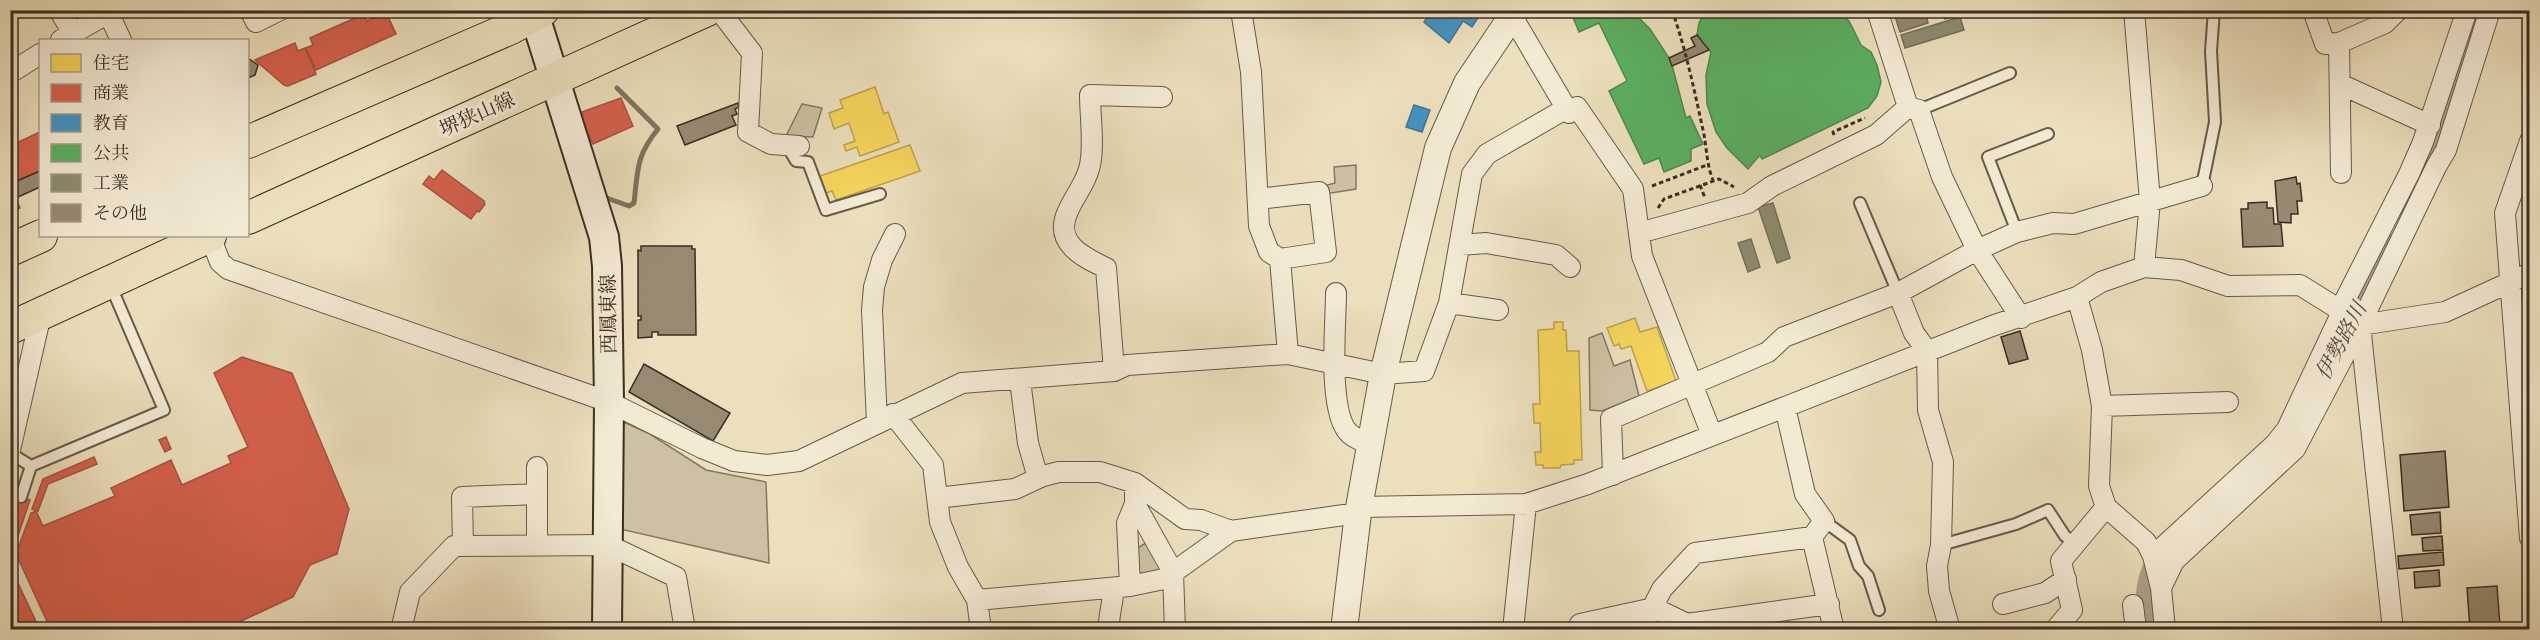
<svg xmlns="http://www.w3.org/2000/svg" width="2540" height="640" font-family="'EB Garamond','Noto Serif JP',serif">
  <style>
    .green { fill: #cec1a3; stroke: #847763; stroke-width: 1.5 }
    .homes { fill: #f6d55c; stroke: #bea34b; stroke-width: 1.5 }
    .shops { fill: #d6604d; stroke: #a85140; stroke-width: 1.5 }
    .schools { fill: #4393c3; stroke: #417493; stroke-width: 1.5 }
    .public { fill: #5aae61; stroke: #51874e; stroke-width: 1.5 }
    .industry { fill: #8c8c6e; stroke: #747058; stroke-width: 1.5 }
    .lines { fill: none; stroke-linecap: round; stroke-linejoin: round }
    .stream { stroke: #817360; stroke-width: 5 }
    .river { stroke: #b0a289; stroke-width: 32 }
    .building { fill: #978a73; stroke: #3b2d23; stroke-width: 1.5 }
    .service-casing { stroke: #675a4a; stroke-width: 14 }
    .minor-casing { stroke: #675a4a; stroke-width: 22 }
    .tertiary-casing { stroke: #675a4a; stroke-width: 28 }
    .secondary-casing { stroke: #3b2d23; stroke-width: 32 }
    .primary-casing { stroke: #3b2d23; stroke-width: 34 }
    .path { stroke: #3b2d23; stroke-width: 3; stroke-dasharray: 4.5 3; stroke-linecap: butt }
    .service { stroke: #f3ead4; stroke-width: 10 }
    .minor { stroke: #f3ead4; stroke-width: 20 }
    .tertiary { stroke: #f3ead4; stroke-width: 26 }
    .secondary { stroke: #f3ead4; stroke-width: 28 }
    .primary { stroke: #ecdfbd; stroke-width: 32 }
    .labels { text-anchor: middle; stroke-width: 6; stroke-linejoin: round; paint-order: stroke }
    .street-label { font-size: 20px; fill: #3b2d23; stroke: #f3ead4 }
    .water-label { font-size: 21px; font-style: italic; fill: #584a3c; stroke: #f3ead4 }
  </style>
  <rect width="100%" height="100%" fill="#ecdfbd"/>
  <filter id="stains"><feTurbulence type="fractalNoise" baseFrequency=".00333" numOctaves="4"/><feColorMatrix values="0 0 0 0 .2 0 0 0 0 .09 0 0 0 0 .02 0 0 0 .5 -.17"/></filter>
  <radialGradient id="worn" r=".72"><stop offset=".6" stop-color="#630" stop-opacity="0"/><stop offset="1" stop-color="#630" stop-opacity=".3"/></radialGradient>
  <path class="green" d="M802 104 822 108 813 137 786 136Z
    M1356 165V189L1325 194 1324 186 1335 183 1334 167Z
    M1602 333 1614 366 1630 360 1639 396 1602 411 1590 410 1589 338Z
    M619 420 650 434 706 470 766 482 769 563 620 529Z
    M1149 541 1163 570 1137 580 1136 549Z"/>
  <path class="homes" d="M875 87 884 114 888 112 899 142 860 156 857 147 846 151 844 145 855 141 849 123 834 129 829 113 843 108 840 100Z
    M910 145 920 171 836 200 832 191 826 193 820 176Z
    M1635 318 1640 332 1657 327 1676 381 1647 391 1631 346 1621 349 1619 344 1614 346 1607 328Z
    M1554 322H1563V330H1566L1567 351H1579L1582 460H1574V464L1561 465 1560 468H1543V465H1536L1535 452H1541L1540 423H1534L1533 404H1540L1538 330 1554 329Z"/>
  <path class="shops" d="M375 10H385L396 34 316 70 306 48 313 45 310 38 364 14 367 21 378 16Z
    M295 43 298 51 305 48 316 74 288 86 284 85 255 60Z
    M621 98 633 126 593 144 580 116 583 114 582 112Z
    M40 132V171L10 184V146Z
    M442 170 484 201 485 204 479 212 477 211 471 219 423 184 429 176 434 180Z
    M10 185 20 208 10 213Z
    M242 357 292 373 349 509 337 554 310 565 293 597 222 630H51L16 554 31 513 36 511 43 526 115 496 111 488 171 460 182 485 231 463 228 456 248 447 214 373Z
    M166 437 171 449 165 452 159 440Z
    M94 457 97 464 48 484 38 511 32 509 43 479Z
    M12 493 30 500 10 560V497Z
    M10 566 40 630H18L10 612Z"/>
  <path class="schools" d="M1432 10H1483L1472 27 1463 21 1449 43 1424 22Z
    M1414 105 1430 110 1422 132 1406 127Z"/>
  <path class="public" d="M1570 10H1641L1638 17 1650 29 1671 61 1686 118 1690 116 1703 144 1691 149V161L1664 172 1659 158 1644 164 1609 91 1627 81 1599 23 1579 32Z
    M1706 10H1832L1840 14 1849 21 1861 45 1871 52 1877 65 1881 82 1877 96 1868 108 1762 159 1760 155 1748 169 1727 148 1716 132 1707 104 1706 75 1711 52 1703 45 1697 35 1699 23Z"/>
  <path class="industry" d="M1893 10H1925L1928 23 1900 32Z
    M1943 10H1956L1957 15 1945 19Z
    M1960 17 1964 30 1905 48 1901 35Z
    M1773 203 1790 258 1777 263 1758 207Z
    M1751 239 1760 267 1748 272 1738 243Z"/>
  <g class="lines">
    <path class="stream" d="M604 197 629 206 634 203C638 169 636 156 658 129L617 88"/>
    <path class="river" d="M2420 189 2446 118 2478 10
      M2325 370 2388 249
      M2154 630C2150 600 2149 574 2171 552"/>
  </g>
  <path class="building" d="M1697 35 1709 50 1672 66 1669 58 1695 46 1691 38Z
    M248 58 258 65 255 75 248 78Z
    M738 103 739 107 735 109 737 114 732 116 736 125 685 145 677 126Z
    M40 171V187L16 198 10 184Z
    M2296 177 2297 184 2300 183 2302 201H2297L2298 214H2291V223L2278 222 2275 181Z
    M2267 202V208H2273L2274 224H2281L2283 246 2243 247 2241 209H2248V203Z
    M641 246H692V249H695L696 335H658V332H652V337L638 338V320H641V316H638V250L641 251Z
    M2020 331 2028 359 2009 364 2001 337Z
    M644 364 730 413 713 441 629 392Z
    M2445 451 2449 507 2404 511 2400 455Z
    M2440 512 2441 533 2412 535 2410 515Z
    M2442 536 2443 550 2423 551 2422 538Z
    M2443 552 2444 565 2399 569 2398 556Z
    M2439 570 2440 586 2415 588 2414 572Z
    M2497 586 2500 626 2470 628 2467 588Z
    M2443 625 2444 630H2418V627Z"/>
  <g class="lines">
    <defs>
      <path id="service" d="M1919 110 2010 73
        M787 146 796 161 808 162 826 210 880 194
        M2202 186 2215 122 2211 51 2214 10
        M1860 203 1898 293
        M2017 232 1988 157 2048 134
        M10 453 31 466
        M21 497 31 466 164 410 110 284
        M1824 521 1850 540 1859 566 1868 576 1879 610
        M1941 545 2016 524 2048 510 2065 536 2075 543"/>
      <path id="minor" d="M59 10 73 33
        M107 10 121 40
        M250 10 256 22 280 10
        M719 10 752 53 748 132 771 144 799 146
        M1241 10 1251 72 1259 226 1269 252 1280 259 1288 354 1383 374 1424 371 1449 303 1472 174 1487 154 1567 108
        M2134 10 2150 201 2144 267
        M2313 10 2325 44 2339 43
        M1512 16 1569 113 1577 107 1633 189 1642 256 1712 435
        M61 40 114 10
        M10 73 40 54
        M2340 84 2430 125
        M1908 107 1919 110 1942 177 1977 250 2021 318
        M2530 141 2505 213 2530 538
        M2341 173 2339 43 2385 23 2398 10
        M1258 199 1319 192 1326 252 1280 259
        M1639 233 1748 203 1772 186 1876 135 1908 107 1877 10
        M210 236 220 262 228 269 609 402 702 448 734 461 767 465 799 461 962 383 1114 371 1127 365 1288 354
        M1461 245 1486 243 1556 255 1570 267
        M1336 293C1336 323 1327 415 1350 434 1356 439 1364 442 1370 445
        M1898 293 1914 333 1927 351 1928 410 1943 462 1941 545 1937 566 1939 591 1950 630
        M2077 297 2092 350 2102 406 2099 486 2106 507 2146 542 2153 556 2161 588
        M1449 303 1498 310
        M2340 310 2409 174 2423 142 2467 10
        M2360 325 2393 630
        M1114 371 1106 268C1083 257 1053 243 1068 211 1074 197 1085 184 1089 169 1095 150 1090 116 1090 95L1162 97
        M1020 380 1028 443 1038 478
        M2102 406 2228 402
        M1785 407 1805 494 1824 521 1812 537 1834 630
        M893 414 933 465 940 522 958 567 977 600 981 630
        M877 423 872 310 874 287 882 260 895 234
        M10 450 41 314
        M537 467V545
        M1613 475 1611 419 1768 352 1784 337 1898 293 1977 250 2017 232 2053 223 2074 224 2202 186
        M1135 483V504L1173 572 1175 630
        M937 498 1015 489 1043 476 1059 472H1100L1135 483 1185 519 1201 520 1231 531
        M1359 507 1526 504 1588 484 1992 326 2077 297 2101 282 2144 267 2181 270 2228 286 2300 285 2340 310 2353 322 2360 325 2445 312 2530 273
        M463 546 462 497 537 494
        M2153 556 2275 444 2287 429 2342 312
        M1130 586 1127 523 1135 504
        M977 600 1130 586 1164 579 1231 531 1358 513
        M2003 604 2045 593 2066 579
        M2133 605 2136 630
        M1580 624 1654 608 1687 624 1829 604
        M401 630 410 592 454 546 608 545 676 577 685 630
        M1109 630C1108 614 1114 602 1113 588
        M1513 630 1526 504
        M1641 630 1662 589 1695 553 1812 537
        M2055 630 2072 610 2061 561 2106 507
        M2165 630 2161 588 2174 561 2295 449 2360 325 2436 167 2446 150 2490 10"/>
      <path id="tertiary" d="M1344 630 1358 513 1383 374 1438 148 1467 83 1516 10"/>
      <path id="secondary" d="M533 10 604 237 607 266 609 402 607 630"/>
      <path id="primary" d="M248 142 511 28 543 10
        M248 218 707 10
        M10 250 41 236
        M10 328 210 236"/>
    </defs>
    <use href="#service" class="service-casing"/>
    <use href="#minor" class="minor-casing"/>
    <use href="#tertiary" class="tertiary-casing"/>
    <use href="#secondary" class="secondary-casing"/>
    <use href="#primary" class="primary-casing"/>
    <path class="path" d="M1672 10C1686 50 1694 89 1703 130 1707 147 1706 163 1713 180
      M743 14 752 10
      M1834 135 1833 132 1865 118
      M1700 185 1705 198
      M1652 186 1707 165
      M1658 208 1664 199 1719 179 1734 187"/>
    <use href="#service" class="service"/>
    <use href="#minor" class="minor"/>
    <use href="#tertiary" class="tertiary"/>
    <use href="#secondary" class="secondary"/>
    <use href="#primary" class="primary"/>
  </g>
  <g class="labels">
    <g class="street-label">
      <text transform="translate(477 114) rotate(-24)" y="7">堺狭山線</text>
      <text transform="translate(608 314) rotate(-91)" y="7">西鳳東線</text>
    </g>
    <g class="water-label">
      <text transform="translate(2341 341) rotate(-62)" y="7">伊勢路川</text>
    </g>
  </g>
  <rect width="2540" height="640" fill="none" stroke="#ecdfbd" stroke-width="36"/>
  <rect x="12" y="12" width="2516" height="616" fill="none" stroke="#3b2d23" stroke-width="3"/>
  <rect x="18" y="18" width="2504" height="604" fill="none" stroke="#3b2d23" stroke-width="1.5"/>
  <rect x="39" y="39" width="210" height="198" fill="#f3ead4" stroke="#a99e8d" stroke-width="1.5"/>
  <rect x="51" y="54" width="30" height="18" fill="#f6d55c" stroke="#a99e8d" stroke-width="1.5"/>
  <text x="93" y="69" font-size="18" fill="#3b2d23">住宅</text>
  <rect x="51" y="84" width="30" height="18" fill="#d6604d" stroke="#a99e8d" stroke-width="1.5"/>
  <text x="93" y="99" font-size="18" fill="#3b2d23">商業</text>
  <rect x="51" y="114" width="30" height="18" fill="#4393c3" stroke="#a99e8d" stroke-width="1.5"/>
  <text x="93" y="129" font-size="18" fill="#3b2d23">教育</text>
  <rect x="51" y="144" width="30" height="18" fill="#5aae61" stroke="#a99e8d" stroke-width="1.5"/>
  <text x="93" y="159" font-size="18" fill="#3b2d23">公共</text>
  <rect x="51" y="174" width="30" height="18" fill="#8c8c6e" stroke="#a99e8d" stroke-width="1.5"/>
  <text x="93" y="189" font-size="18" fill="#3b2d23">工業</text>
  <rect x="51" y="204" width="30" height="18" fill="#978a73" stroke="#a99e8d" stroke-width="1.5"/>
  <text x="93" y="219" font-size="18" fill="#3b2d23">その他</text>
  <rect width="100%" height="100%" filter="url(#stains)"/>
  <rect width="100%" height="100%" fill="url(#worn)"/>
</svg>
